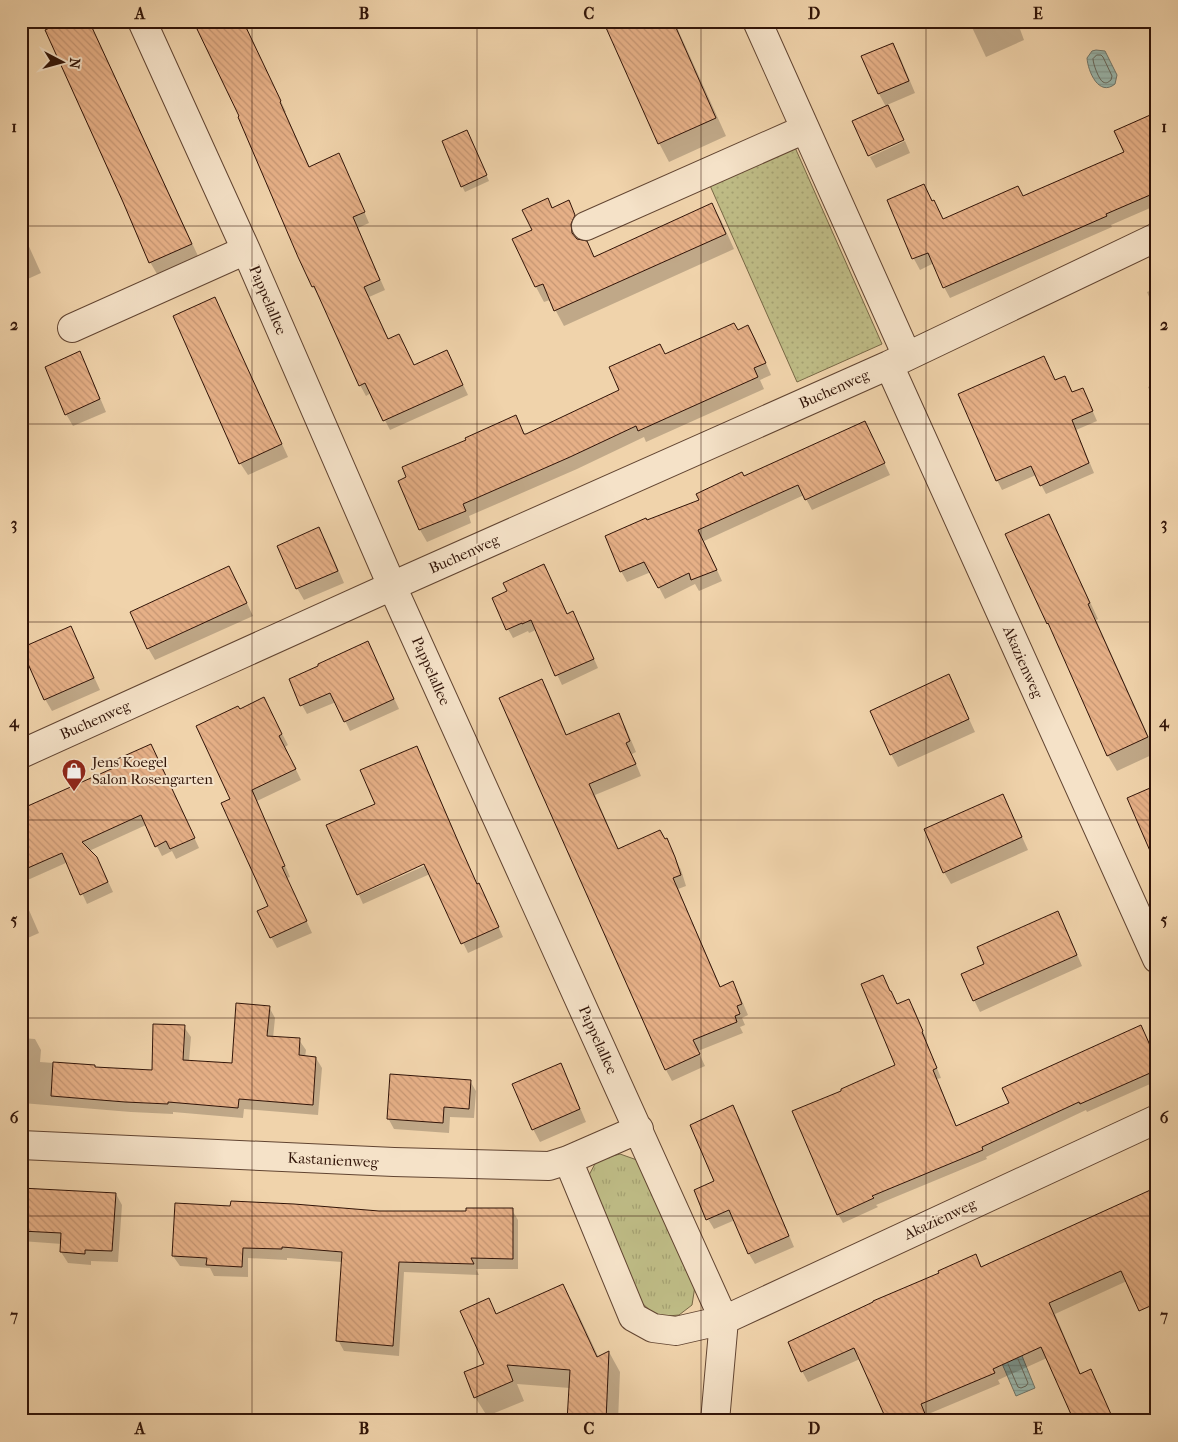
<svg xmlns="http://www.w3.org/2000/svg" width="1178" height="1442" font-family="'IM FELL French Canon',serif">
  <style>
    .grass { fill: url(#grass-tufts); stroke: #786846 }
    .park { fill: url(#park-dots); stroke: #786846 }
    .water { fill: url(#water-rules); stroke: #70766b }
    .shadow { fill: #0003 }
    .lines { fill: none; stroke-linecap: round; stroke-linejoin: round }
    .shore { stroke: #66665a; stroke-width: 1 }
    .building { fill: url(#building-back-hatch); stroke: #311408 }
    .minor-casing { stroke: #614431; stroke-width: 30 }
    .minor { stroke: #f5e2c8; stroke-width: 28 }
    .grid { fill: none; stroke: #311408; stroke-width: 1; stroke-opacity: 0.55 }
    .labels { text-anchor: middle; stroke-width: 4; stroke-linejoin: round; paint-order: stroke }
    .street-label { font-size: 15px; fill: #311408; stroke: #f5e2c8 }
    .poi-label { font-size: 15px; fill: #311408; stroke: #f5e2c8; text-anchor: start }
    .neatline { fill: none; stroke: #311408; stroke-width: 2 }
    .grid-label { font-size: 16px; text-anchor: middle; font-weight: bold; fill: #311408 }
  </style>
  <defs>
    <pattern id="grass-tufts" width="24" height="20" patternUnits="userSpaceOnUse" patternTransform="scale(1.25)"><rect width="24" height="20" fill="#bebb85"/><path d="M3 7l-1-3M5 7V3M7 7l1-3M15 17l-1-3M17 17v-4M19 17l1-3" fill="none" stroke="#a4a071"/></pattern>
    <pattern id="park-dots" width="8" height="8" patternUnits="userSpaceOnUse" patternTransform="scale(1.25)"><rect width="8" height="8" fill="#bebb85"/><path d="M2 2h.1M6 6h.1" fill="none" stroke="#a4a071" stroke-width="1.8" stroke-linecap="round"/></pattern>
    <pattern id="water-rules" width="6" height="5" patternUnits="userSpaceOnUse" patternTransform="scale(1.25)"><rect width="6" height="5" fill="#9ab7ad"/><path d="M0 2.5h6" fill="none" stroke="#859c93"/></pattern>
    <pattern id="building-back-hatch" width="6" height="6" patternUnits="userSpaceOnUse" patternTransform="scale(1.25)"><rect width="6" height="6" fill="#e6b087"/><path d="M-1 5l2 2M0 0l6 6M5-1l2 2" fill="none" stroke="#c69673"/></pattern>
  </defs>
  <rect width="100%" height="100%" fill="#f0d3ab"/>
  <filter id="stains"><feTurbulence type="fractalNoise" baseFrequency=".004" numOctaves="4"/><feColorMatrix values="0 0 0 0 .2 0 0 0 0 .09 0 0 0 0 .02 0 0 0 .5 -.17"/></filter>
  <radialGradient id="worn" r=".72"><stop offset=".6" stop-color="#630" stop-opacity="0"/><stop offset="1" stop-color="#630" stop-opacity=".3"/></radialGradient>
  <path class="grass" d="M620 1154 637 1160 695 1286 692 1305 679 1315 657 1317 641 1302 588 1177 597 1160Z"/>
  <path class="park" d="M793 143 882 344 797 382 708 181Z"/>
  <path class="water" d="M1096 50 1105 51 1117 75 1115 84C1099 97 1088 72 1087 58L1092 51Z
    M1020 1351 1035 1388 1016 1396 1000 1359Z"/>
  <path class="shadow" d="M89 21 198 256 157 274 150 262Z
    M195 21H243L286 112H285L310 168 344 165 369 223 358 228 385 290 369 297 389 340 399 335 414 366 447 351 468 395 390 430 371 393 366 396 360 385 320 296 319 297 313 287 239 117H241Z
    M604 21H674L726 136 669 162 659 143Z
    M969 21H1017L1024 40 986 57Z
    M893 44 900 57 915 93 887 105 904 139 879 94 863 57Z
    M1157 113V205L1111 225 1112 227 950 298 944 287 934 263 920 270 914 259 888 201 924 185 943 220 1024 198 1125 153Z
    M470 137 489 181 465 192 462 186Z
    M905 141 910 153 876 168 870 157Z
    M548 200 553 209 568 202 583 231 578 240 586 242 595 258 712 205 721 220 734 249 564 326 550 300 544 302 536 287 514 240 534 231Z
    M21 229 41 273 21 282Z
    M1157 288V316L1147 292Z
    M221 311 288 457 248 475 240 463Z
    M748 326 755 338 771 375 760 380 764 389 646 442 644 437 577 469 469 516 471 523 427 542 420 530 399 481 468 441 515 417 525 435 621 390 665 355 738 331Z
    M79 353 86 365 106 412 73 426 66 414Z
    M1065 377 1073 393 1083 389 1097 421 1076 430 1094 473 1046 494 1036 475 1002 490 997 480 1055 381Z
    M1157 383V405L1148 387Z
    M865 422 890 475 812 510 804 495 704 541 722 581 699 591 695 584 665 599 651 572 627 582 621 571 647 522 700 501 744 477Z
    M1049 515 1057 531 1098 619 1096 620 1156 753 1117 771 1108 756 1048 623Z
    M319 529 326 541 344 583 304 600 297 588Z
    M549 575 568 615 578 622 598 668 562 685 536 630 529 633 528 631 513 638 508 629Z
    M236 580 253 616 155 660 148 648Z
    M70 628 77 640 100 690 52 711 45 699Z
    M368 642 399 709 350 731 336 702 307 714 302 705Z
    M948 676 955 688 975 732 898 767 891 754Z
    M541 680 548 691 567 736 618 715 625 726 636 752 632 754 641 776 595 795 619 850 666 839 681 870 686 886 678 889 721 988 733 983 739 994 748 1015 742 1018 745 1025 740 1027 743 1033 698 1051 705 1066 672 1081 666 1070 500 699Z
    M264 699 288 745 285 747 301 780 257 801 290 877 287 878 312 933 277 948 271 937 270 907 232 800Z
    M416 748 422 757 477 885 484 894 503 937 468 953 430 874 363 904 359 895 431 863 377 805Z
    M156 755 199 848 176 859 172 851 162 856 146 825 89 851 96 858 102 868 113 892 87 904 68 862 21 883V805L23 804 25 808Z
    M1002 795 1009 808 1028 850 951 884 944 872Z
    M21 892 39 933 21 941Z
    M1057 913 1064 924 1082 966 980 1012 974 1000 986 964Z
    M883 976 898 1005 908 1000 914 1009 927 1041H926L941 1078 937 1079 957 1127 1157 1061V1081L1087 1112 1086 1110 986 1157 987 1159 876 1205 878 1207 843 1223 838 1214 843 1091 896 1066Z
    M269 1007 275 1018 273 1038 299 1040 306 1050 305 1057 316 1058 322 1068 318 1115 244 1109 243 1118 173 1112V1114L131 1112 22 1103 21 1104V1038L35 1039 41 1050 40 1062 94 1066 95 1068 153 1071 184 1027 191 1037 189 1061 233 1064Z
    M560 1065 567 1077 586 1122 540 1142 533 1129Z
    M470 1081 476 1091 474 1118 450 1117 449 1133 394 1129 388 1118Z
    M733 1107 739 1117 794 1247 755 1264 749 1254 735 1220 714 1229 708 1219Z
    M1157 1188 1127 1281 1055 1314 1081 1375 1090 1371 1114 1421H1075L1047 1358 998 1380 1000 1384 926 1415 928 1421H888L860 1359 808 1382 802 1371 941 1274 975 1256 982 1268Z
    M21 1189 116 1194 122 1205 118 1262 91 1261V1265L68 1263 61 1252 62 1244 21 1241Z
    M512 1210 518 1220V1269H476L479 1275 404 1272 399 1356 344 1351 338 1340 342 1262 287 1258V1260L248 1258V1277L214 1276 210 1268 180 1266 173 1256 379 1212H467Z
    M563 1285 574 1305 599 1358 609 1352 620 1372 618 1421H568L570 1388 517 1384 524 1401 487 1416 475 1397 486 1364 488 1300 497 1315Z
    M772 1418 807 1421H772Z"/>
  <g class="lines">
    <path class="shore" d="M1097 55H1101L1103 57 1112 76 1111 80C1108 82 1107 84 1103 82 1099 80 1093 64 1093 59Z
      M1008 1364 1018 1387 1021 1388 1026 1386 1028 1383 1018 1359"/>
  </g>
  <path class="building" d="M65 21H89L192 244 149 263 123 202 45 30Z
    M213 21H243L281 101 280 102 309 167 339 153 365 212 353 217 380 280 364 287 388 339 399 334 414 365 447 350 463 385 383 421 365 383 359 386 314 286 312 287 298 257 238 117 239 116 197 29Z
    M603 21H673L716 118 658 144Z
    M893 43 909 81 878 94 861 56Z
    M888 105 904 140 868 156 852 121Z
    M1157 112V192L1106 214 1107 216 943 288 928 253 912 259 887 200 924 184 932 201 934 200 943 219 1018 186 1023 196 1124 152 1114 131Z
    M467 130 487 175 461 187 442 141Z
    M548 198 552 208 569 200 575 215 571 224 572 233 577 239 587 241 594 257 712 203 726 234 554 311 543 284 535 287 512 239 532 230 522 210Z
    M215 297 282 444 239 464 173 316Z
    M734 323 738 330 748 325 766 363 754 368 758 377 638 431 636 426 570 457 463 504 466 511 419 530 398 481 406 477 402 467 466 440 465 438 516 415 524 434H526L619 390 609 367 660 344 665 354Z
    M80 351 100 399 65 415 45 367Z
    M1044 356 1055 380 1065 376 1072 392 1083 388 1093 411 1072 420 1089 463 1040 486 1031 466 996 481 958 394Z
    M865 421 885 463 805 500 798 485 698 530 717 570 691 580 689 573 658 588 644 562 620 572 605 536 646 518 647 520 699 500 696 494 742 472 744 476Z
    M1049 514 1090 603 1088 604 1148 737 1107 756 1048 623 1047 624 1005 534Z
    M319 527 338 571 296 589 277 546Z
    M544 564 567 614 573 611 594 659 555 676 531 620 522 624V623L506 630 492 598 507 591 503 583Z
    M229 566 247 603 147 649 130 612Z
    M71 626 94 678 44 700 21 648Z
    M368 641 394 699 344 722 330 693 300 706 289 679 318 666V664Z
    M949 674 969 719 890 755 870 711Z
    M542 679 566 735 619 713 630 741 626 743 636 764 589 784 618 849 660 830 665 839 667 838 675 857 681 875 673 878 720 987 733 981 742 1004 737 1006 740 1014 735 1016 737 1022 693 1040 700 1054 665 1070 499 698Z
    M264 697 282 734 279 736 296 769 252 790 285 866 282 867 307 921 270 938 257 911 268 906 221 803 230 799 196 726 238 706 240 709Z
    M151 744 195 838 170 849 166 841 155 847 141 815 82 842 97 857 108 882 80 895 62 853 21 871V809L118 766 115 760Z
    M417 746 460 846 477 884 479 883 499 927 461 944 424 864 357 895 326 825 375 804 360 770Z
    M1157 785V867L1127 798Z
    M1003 794 1022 837 943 873 924 829Z
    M1058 911 1077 955 973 1001 961 974 984 964 977 947Z
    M883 975 890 991H891L897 1004 909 999 923 1031 922 1032 937 1068 933 1070 956 1126 1009 1103 1002 1088 1141 1025 1157 1061V1070L1080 1104 1079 1102 982 1147 983 1150 872 1196 874 1198 837 1215 792 1111 841 1091V1089L895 1065 861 984Z
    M236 1003 270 1006 267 1036 300 1038 299 1055 316 1057 313 1105 239 1099 238 1108 168 1102V1104L125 1102 51 1096 53 1062 95 1065V1067L152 1070 153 1024 185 1025 183 1060 232 1063Z
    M561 1063 580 1109 532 1130 512 1084Z
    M390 1074 471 1080 469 1109 444 1107 443 1123 387 1119Z
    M733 1105 789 1236 748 1254 729 1210 706 1220 694 1190 714 1181 690 1125Z
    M1157 1187V1303L1139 1311 1121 1271 1049 1303 1080 1374 1091 1369 1114 1421H1074L1041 1347 993 1369 995 1373 921 1404 928 1421H887L854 1348 801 1372 788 1342 873 1302V1301L939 1273 938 1271 976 1254 981 1267Z
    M21 1188 116 1193 112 1251 85 1250V1254L60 1252 61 1233 21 1231Z
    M231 1201 294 1204 379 1211H466V1208H513V1259L471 1258 474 1264 399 1262 393 1346 336 1341 342 1252 282 1247V1249L243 1248 242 1267 206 1265 207 1258 172 1256 175 1203 230 1206Z
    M563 1284 597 1357 609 1351 606 1421H567L570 1370 507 1365 513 1381 474 1398 464 1372 484 1364 460 1311 489 1298 496 1314Z"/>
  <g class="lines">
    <defs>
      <path id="minor" d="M142 21 246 250 392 586 724 1320 715 1421
        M757 21 907 356
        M586 226 805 129
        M72 328 246 250
        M889 365 1157 959
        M21 754 392 586 889 365 1157 237
        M21 1145 394 1162 549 1166 568 1160 639 1129
        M568 1160 633 1317 653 1328 676 1331 724 1320 1157 1119"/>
    </defs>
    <use href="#minor" class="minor-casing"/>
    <use href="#minor" class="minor"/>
  </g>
  <path class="grid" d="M252 21V1421M477 21V1421M701 21V1421M926 21V1421M21 226H1157M21 424H1157M21 622H1157M21 820H1157M21 1018H1157M21 1216H1157"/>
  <defs>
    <symbol id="shop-pin" viewBox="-11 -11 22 30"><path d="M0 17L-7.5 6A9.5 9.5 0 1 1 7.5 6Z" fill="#8f2418" stroke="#f5e2c8"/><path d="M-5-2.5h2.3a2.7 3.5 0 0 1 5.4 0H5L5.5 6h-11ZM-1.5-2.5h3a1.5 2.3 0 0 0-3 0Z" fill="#fff"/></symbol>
  </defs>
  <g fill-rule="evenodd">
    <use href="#shop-pin" x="60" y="757" width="28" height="38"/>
  </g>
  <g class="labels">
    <g class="street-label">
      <text transform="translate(268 300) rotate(67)" y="5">Pappelallee</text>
      <text transform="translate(834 389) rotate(-24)" y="5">Buchenweg</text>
      <text transform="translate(464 554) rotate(-24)" y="5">Buchenweg</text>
      <text transform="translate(1023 662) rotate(66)" y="5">Akazienweg</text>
      <text transform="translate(431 671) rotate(66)" y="5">Pappelallee</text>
      <text transform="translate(95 720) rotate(-24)" y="5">Buchenweg</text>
      <text transform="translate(598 1040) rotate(66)" y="5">Pappelallee</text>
      <text transform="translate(333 1160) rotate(3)" y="5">Kastanienweg</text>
      <text transform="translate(940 1219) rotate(-25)" y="5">Akazienweg</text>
    </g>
    <g class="poi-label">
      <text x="92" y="767">Jens Koegel<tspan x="92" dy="17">Salon Rosengarten</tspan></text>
    </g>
  </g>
  <rect width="1178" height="1442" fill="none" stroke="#f0d3ab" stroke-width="55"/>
  <g transform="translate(62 62) rotate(96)" stroke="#f5e2c8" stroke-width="4" paint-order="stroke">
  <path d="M0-4L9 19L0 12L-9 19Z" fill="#311408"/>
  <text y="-8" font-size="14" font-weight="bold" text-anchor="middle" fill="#311408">N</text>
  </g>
  <rect x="28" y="28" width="1122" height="1386" class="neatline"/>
  <g class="grid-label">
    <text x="140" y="19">A</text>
    <text x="364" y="19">B</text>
    <text x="589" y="19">C</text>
    <text x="814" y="19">D</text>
    <text x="1038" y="19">E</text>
    <text x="14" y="132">1</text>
    <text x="1164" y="132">1</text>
    <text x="14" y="330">2</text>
    <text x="1164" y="330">2</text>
    <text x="14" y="529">3</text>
    <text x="1164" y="529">3</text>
    <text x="14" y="727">4</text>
    <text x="1164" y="727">4</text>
    <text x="14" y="925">5</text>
    <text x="1164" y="925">5</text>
    <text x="14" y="1123">6</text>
    <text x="1164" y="1123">6</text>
    <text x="14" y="1321">7</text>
    <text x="1164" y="1321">7</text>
    <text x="140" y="1434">A</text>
    <text x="364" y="1434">B</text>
    <text x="589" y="1434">C</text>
    <text x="814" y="1434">D</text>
    <text x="1038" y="1434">E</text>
  </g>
  <rect width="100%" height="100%" filter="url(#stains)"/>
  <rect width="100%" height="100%" fill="url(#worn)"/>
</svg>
